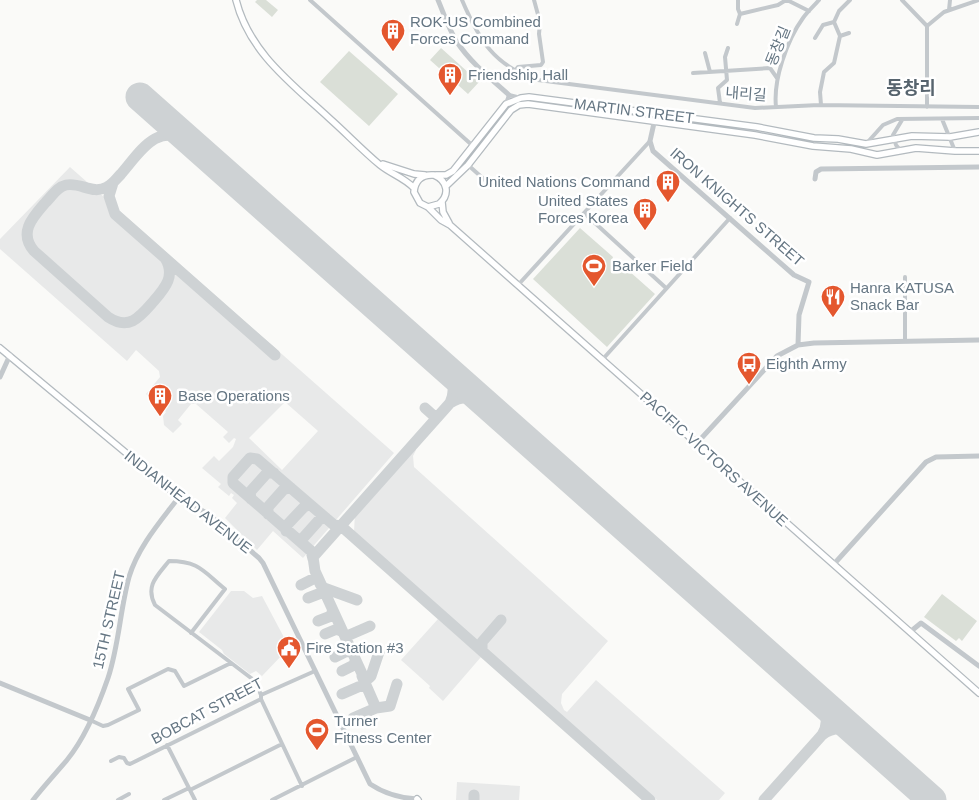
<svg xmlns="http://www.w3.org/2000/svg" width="979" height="800" font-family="Arial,'Noto Sans KR',sans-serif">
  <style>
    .built { fill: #e8e9e9; fill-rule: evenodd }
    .green { fill: #dadfd7 }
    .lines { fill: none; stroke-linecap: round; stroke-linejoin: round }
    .taxiway { stroke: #ced2d4; stroke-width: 11 }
    .runway { stroke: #ced2d4; stroke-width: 29 }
    .secondary-casing { stroke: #b3babf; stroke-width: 8 }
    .minor { stroke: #c3c8cc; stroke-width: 4 }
    .tertiary { stroke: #c3c8cc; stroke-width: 5 }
    .secondary { stroke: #fff; stroke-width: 5.5 }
    .labels { text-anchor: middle; stroke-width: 5; stroke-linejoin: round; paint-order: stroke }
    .poi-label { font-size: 15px; fill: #657683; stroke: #fff; text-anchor: start }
    .street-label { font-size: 15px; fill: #657683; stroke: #fff }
    .quarter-label { font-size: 18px; font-weight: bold; fill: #57646e; stroke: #fff }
  </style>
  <rect width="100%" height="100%" fill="#fafaf8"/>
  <path class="built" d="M70 167 394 453 303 558 273 531 257 550 225 518 237 503 232 498 234 495 231 493 229 496 218 487 221 484 202 468 214 456 219 461 233 447 236 439 234 438 229 443 223 437 228 432 196 404H191L178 420 182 424 173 433 164 425 163 416 166 412 146 394 160 377 159 371 136 350 127 361 0 249V239ZM285 402 318 431 282 470 249 438Z
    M413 447 416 450 413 456 414 467 608 641 562 694 561 703 564 710 567 712 596 680 725 793 719 800H657L354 532 355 512Z
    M231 591H244L253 598 262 596 287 643 285 652 262 676 256 671 250 674 224 654 222 650 199 632Z
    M438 619 481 657 443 701 429 688 430 686 401 660Z
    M457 782 520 786 519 800H456Z"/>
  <path class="green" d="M257 0H266L278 10 272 17 255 2Z
    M441 48 479 82 468 94 430 60Z
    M349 51 398 94 369 126 320 82Z
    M580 228 613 257 612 260 615 264 620 263 655 294 607 347 533 279Z
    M942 594 977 621 962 641 959 638 956 641 924 617Z"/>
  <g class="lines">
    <path class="taxiway" d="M113 183 109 196 115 214 275 355
      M165 258C176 276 165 288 153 302 140 317 129 331 108 317L34 251C18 232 33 217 46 202 52 196 57 187 66 185 81 182 92 195 107 187 113 184 116 179 121 174 141 151 156 122 191 141
      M446 368C453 380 456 390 450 403
      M425 408 434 416 435 420
      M251 499 250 492 267 473H274
      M268 514V507L284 489 291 488
      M286 531 287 525 304 507 308 505 312 506
      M303 544V538L320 519 326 518
      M313 559 311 551 233 483V477L250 458 257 459 334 525 341 526 650 800
      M320 584 324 588 357 600
      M301 585 315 578 316 575
      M308 598 321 593 322 589
      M318 621 331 616 332 612
      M325 634 337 629 341 631
      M346 641 347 636 370 626
      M482 649V642L501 620
      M379 652 371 676 369 678H364L315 571 313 557 450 403C463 395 473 397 486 404
      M335 657 347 651 352 653
      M342 671 354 665 355 661
      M362 676 376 708 390 706 397 684
      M342 694 365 684
      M816 697C824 709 831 721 822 735 834 726 846 727 859 735
      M353 718 376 708
      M474 800V795
      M764 800 822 735"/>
    <path class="runway" d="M140 97 932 800"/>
    <defs>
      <path id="secondary" d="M236 0C249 52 291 83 329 118 346 133 362 150 380 165 391 174 403 177 414 188
        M383 164 414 174 425 175
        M436 175H446L453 171 506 104 521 98 529 97 757 127 814 138 838 139 866 144 912 136 950 137 979 132
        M446 186 468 165 511 110 519 105 528 104 755 135 813 146 851 149 877 155 916 148 955 151H979
        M442 202 443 212 449 223
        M428 207 439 204C450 195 448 181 434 175 422 174 415 180 414 192L420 203 428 207 441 220 450 225 979 693
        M0 348 179 497
        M417 799 418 800"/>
    </defs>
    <use href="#secondary" class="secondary-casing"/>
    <path class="minor" d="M310 0 473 146
      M462 0C479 40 494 66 538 80L755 108 819 105 979 107
      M738 0V9L740 14 778 5 786 0
      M787 0 809 11
      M902 0 927 26V107
      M949 10 950 0
      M737 24 740 14
      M927 26 944 12 979 0
      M840 36 849 33
      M815 38 823 25 834 22
      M705 53 710 72
      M515 71 518 67 541 65 543 62 539 34 540 22 534 0
      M693 73 770 68 777 78
      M720 103 718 88 727 80 725 57 728 48
      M506 104 509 95 521 98
      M821 105 820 92 824 72 834 63 840 36 834 22 839 11 850 0
      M776 107C773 80 787 40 803 18 808 11 814 6 819 0
      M942 119 955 151
      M866 144 883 125 897 119 979 118
      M900 150 896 145 893 135 902 120
      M468 165 486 181
      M584 213 666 288
      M905 277V341
      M518 285 650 141
      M602 360 730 218
      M191 633 225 589C203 571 199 561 169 561 157 576 145 586 155 605L251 678 256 683 261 695
      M261 699 302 786
      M90 720 103 726 108 725 139 710 128 689 168 669 175 671 184 686 231 663
      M167 745 195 800
      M111 761 119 757 124 758 127 763 130 764 261 699V695L315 671
      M190 790 282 744
      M118 800 129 794
      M164 800 189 788
      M272 800 357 757"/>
    <path class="tertiary" d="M438 0C444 14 449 30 457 42 470 62 491 79 509 95
      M656 114 650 141 653 151 794 275 809 282 799 315 798 345
      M815 179 816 172 821 169 979 167
      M0 377 10 355
      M697 443 777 356 798 345 814 343 979 340
      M834 564 926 462 936 457 979 456
      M910 632 921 623 979 666
      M0 683 90 720
      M33 800C44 786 56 773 67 760 85 738 99 704 108 678 119 645 120 610 129 577 138 547 160 522 179 497L208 514 259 558 263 563 370 784C385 794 399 798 417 799"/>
    <use href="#secondary" class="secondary"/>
  </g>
  <defs>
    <symbol id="building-pin" viewBox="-11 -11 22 30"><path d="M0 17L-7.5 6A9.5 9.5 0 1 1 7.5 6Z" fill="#e4572e" stroke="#fff"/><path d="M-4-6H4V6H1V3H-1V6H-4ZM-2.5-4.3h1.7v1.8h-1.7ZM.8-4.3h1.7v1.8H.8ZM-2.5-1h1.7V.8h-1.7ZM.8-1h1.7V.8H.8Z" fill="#fff"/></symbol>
    <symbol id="stadium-pin" viewBox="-11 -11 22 30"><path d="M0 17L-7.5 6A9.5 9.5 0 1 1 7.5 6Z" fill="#e4572e" stroke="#fff"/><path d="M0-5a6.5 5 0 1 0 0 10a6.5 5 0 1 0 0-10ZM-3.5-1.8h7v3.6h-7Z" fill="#fff"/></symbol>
    <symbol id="restaurant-pin" viewBox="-11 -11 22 30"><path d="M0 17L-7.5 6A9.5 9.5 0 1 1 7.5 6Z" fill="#e4572e" stroke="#fff"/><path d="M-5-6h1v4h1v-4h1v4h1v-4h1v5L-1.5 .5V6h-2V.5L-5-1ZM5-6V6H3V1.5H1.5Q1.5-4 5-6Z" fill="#fff"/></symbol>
    <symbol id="bus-pin" viewBox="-11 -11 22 30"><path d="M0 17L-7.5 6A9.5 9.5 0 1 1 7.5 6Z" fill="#e4572e" stroke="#fff"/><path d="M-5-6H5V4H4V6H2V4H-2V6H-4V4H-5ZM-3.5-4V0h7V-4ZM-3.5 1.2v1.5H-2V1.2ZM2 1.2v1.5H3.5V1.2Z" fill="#fff"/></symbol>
    <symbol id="civic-pin" viewBox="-11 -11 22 30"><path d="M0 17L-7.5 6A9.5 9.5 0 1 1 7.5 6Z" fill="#e4572e" stroke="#fff"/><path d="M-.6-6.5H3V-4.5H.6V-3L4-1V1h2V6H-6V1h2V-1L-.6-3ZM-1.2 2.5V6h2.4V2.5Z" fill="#fff"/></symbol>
  </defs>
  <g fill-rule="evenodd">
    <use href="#building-pin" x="379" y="17" width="28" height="38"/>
    <use href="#building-pin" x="436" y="61" width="28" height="38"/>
    <use href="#building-pin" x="654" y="168" width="28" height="38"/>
    <use href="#building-pin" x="631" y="196" width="28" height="38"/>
    <use href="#stadium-pin" x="580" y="252" width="28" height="38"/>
    <use href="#restaurant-pin" x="819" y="283" width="28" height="38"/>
    <use href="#bus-pin" x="735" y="350" width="28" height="38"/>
    <use href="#building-pin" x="146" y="382" width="28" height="38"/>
    <use href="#civic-pin" x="275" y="634" width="28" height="38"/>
    <use href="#stadium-pin" x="303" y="716" width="28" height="38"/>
  </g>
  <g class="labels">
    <g class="poi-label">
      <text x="410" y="27">ROK-US Combined<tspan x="410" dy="17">Forces Command</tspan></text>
      <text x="468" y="80">Friendship Hall</text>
      <text x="650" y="187" text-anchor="end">United Nations Command</text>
      <text x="628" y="206" text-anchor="end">United States<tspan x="628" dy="17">Forces Korea</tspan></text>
      <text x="612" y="271">Barker Field</text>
      <text x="850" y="293">Hanra KATUSA<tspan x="850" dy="17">Snack Bar</tspan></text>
      <text x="766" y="369">Eighth Army</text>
      <text x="178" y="401">Base Operations</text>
      <text x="306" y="653">Fire Station #3</text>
      <text x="334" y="726">Turner<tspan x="334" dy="17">Fitness Center</tspan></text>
    </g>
    <g class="street-label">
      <text transform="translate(778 46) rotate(-68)" y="5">동창길</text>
      <text transform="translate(746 94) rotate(4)" y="5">내리길</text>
      <text transform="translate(634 111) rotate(7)" y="5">MARTIN STREET</text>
      <text transform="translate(737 207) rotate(41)" y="5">IRON KNIGHTS STREET</text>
      <text transform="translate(714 459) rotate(42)" y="5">PACIFIC VICTORS AVENUE</text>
      <text transform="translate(188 502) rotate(38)" y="5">INDIANHEAD AVENUE</text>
      <text transform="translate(109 620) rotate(-77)" y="5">15TH STREET</text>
      <text transform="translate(207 711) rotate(-28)" y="5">BOBCAT STREET</text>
    </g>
    <g class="quarter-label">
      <text x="911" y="94">동창리</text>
    </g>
  </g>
</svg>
